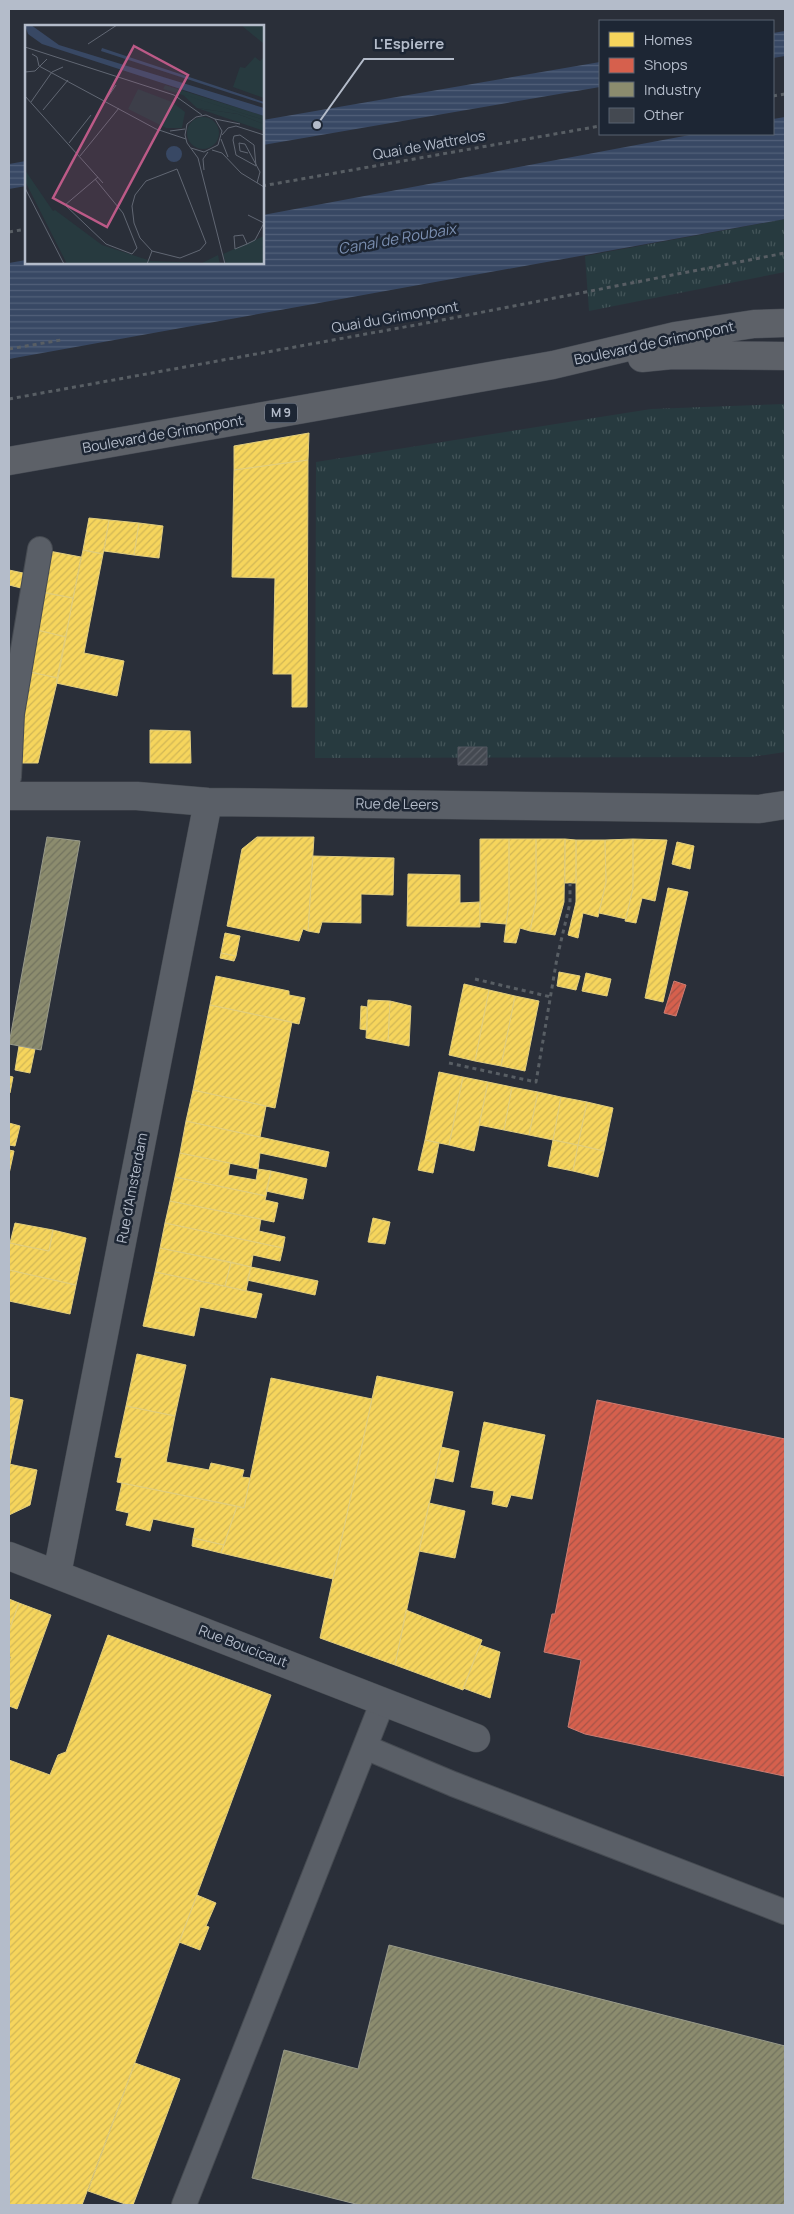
<svg xmlns="http://www.w3.org/2000/svg" width="794" height="2214" font-family="Manrope,sans-serif">
  <style>
    .grass { fill: url(#grass-tufts) }
    .water { fill: url(#water-rules) }
    .homes { fill: url(#homes-hatch); stroke: #e2ce7d }
    .shops { fill: url(#shops-hatch); stroke: #cc7c72 }
    .industry { fill: url(#industry-hatch); stroke: #989a8a }
    .building { fill: url(#building-hatch); stroke: #525761 }
    .lines { fill: none; stroke-linecap: round; stroke-linejoin: round }
    .service-casing { stroke: #464b52; stroke-width: 26 }
    .minor-casing { stroke: #464b52; stroke-width: 29 }
    .primary-casing { stroke: #454a53; stroke-width: 29 }
    .path { stroke: #585e64; stroke-width: 3; stroke-dasharray: 4 4; stroke-linecap: butt }
    .service { stroke: #5a5f67; stroke-width: 24 }
    .minor { stroke: #5a5f67; stroke-width: 28 }
    .primary { stroke: #5d6168; stroke-width: 28 }
    .labels { text-anchor: middle; stroke-width: 5; stroke-linejoin: round; paint-order: stroke }
    .shield { fill: #1d2634; stroke: #878f9d; stroke-width: 1 }
    .shield-label { font-size: 12px; font-weight: bold; fill: #b4bcca }
    .street-label { font-size: 14px; fill: #b4bcca; stroke: #1d2634 }
    .water-label { font-size: 15px; font-style: italic; fill: #7c90b2; stroke: #1d2634 }
    .inset-road { fill: none; stroke: #616773; stroke-width: 1 }
    .view { fill: #bc5a87; fill-opacity: 0.15; stroke: #bc5a87; stroke-width: 2.5 }
    .inset-edge { fill: none; stroke: #b4bcca; stroke-width: 2.5 }
    .leader { fill: none; stroke: #b4bcca; stroke-width: 2 }
    .callout-dot { fill: #b4bcca; stroke: #1d2634; stroke-width: 2 }
    .callout-label { font-size: 15px; text-anchor: middle; font-weight: bold; fill: #b4bcca; stroke: #1d2634; stroke-width: 5; stroke-linejoin: round; paint-order: stroke }
  </style>
  <defs>
    <pattern id="grass-tufts" width="24" height="20" patternUnits="userSpaceOnUse" patternTransform="scale(1.25)"><rect width="24" height="20" fill="#273a3f"/><path d="M3 7l-1-3M5 7V3M7 7l1-3M15 17l-1-3M17 17v-4M19 17l1-3" fill="none" stroke="#445559"/></pattern>
    <pattern id="water-rules" width="6" height="5" patternUnits="userSpaceOnUse" patternTransform="scale(1.25)"><rect width="6" height="5" fill="#384864"/><path d="M0 2.5h6" fill="none" stroke="#526079"/></pattern>
    <pattern id="homes-hatch" width="6" height="6" patternUnits="userSpaceOnUse" patternTransform="scale(1.25)"><rect width="6" height="6" fill="#f6d55c"/><path d="M-1 1l2-2M0 6l6-6M5 7l2-2" fill="none" stroke="#d0b656"/></pattern>
    <pattern id="shops-hatch" width="6" height="6" patternUnits="userSpaceOnUse" patternTransform="scale(1.25)"><rect width="6" height="6" fill="#d6604d"/><path d="M-1 1l2-2M0 6l6-6M5 7l2-2" fill="none" stroke="#a65448"/></pattern>
    <pattern id="industry-hatch" width="6" height="6" patternUnits="userSpaceOnUse" patternTransform="scale(1.25)"><rect width="6" height="6" fill="#8c8c6e"/><path d="M-1 1l2-2M0 6l6-6M5 7l2-2" fill="none" stroke="#72735f"/></pattern>
    <pattern id="building-hatch" width="6" height="6" patternUnits="userSpaceOnUse" patternTransform="scale(1.25)"><rect width="6" height="6" fill="#444951"/><path d="M-1 1l2-2M0 6l6-6M5 7l2-2" fill="none" stroke="#5d6169"/></pattern>
  </defs>
  <rect width="100%" height="100%" fill="#2a2f39"/>
  <path class="grass" d="M785 219V272L589 311 585 256Z
    M785 404V752L751 757 315 758 316 462 651 409Z"/>
  <path class="water" d="M785 31V56L773 58V33Z
    M600 62V87L263 145V120Z
    M785 117V219L9 359V263L26 260V262H262L263 215 695 134H773V119Z
    M26 161V186L9 189V164Z"/>
  <path class="homes" d="M309 433 308 460 234 470V446Z
    M308 460 307 707H292V674H273L275 578 232 577 234 470Z
    M89 518 109 520 103 554 83 550Z
    M109 520 139 523 134 555 104 551Z
    M139 523 163 526 159 558 134 555Z
    M83 550 103 554 84 653 124 661 117 696 56 683Z
    M49 551 81 557 73 598 41 592Z
    M9 570 23 573 21 588 9 585Z
    M41 592 73 598 66 637 33 629Z
    M33 629 66 637 58 678 25 671Z
    M25 671 58 678 38 763H14Z
    M150 730 190 731 191 763H150Z
    M257 837H314L308 931 303 929 299 941 227 926 242 849Z
    M480 839H509V901L506 924 480 922Z
    M509 839H536V901L530 931 520 928 516 943 504 942 509 901Z
    M536 839H565L564 902 555 935 530 931 536 901Z
    M565 839 576 840V883H565Z
    M633 839V888L626 919 599 913 606 882 605 840Z
    M633 839 667 840 655 901 642 898 636 923 625 921 633 888Z
    M576 840H605L606 882 598 917 583 913 578 938 568 935 576 902Z
    M677 842 694 846 690 869 672 864Z
    M313 856 394 858 393 895 361 894V923L322 922 319 933 308 931Z
    M408 874 460 875V903L480 902V927L407 926Z
    M668 888 688 892 663 1002 645 998Z
    M225 933 240 936 236 956 221 953Z
    M221 953 236 956 234 961 220 958Z
    M559 972 580 976 576 990 557 986Z
    M586 973 611 979 607 996 582 991Z
    M216 976 289 991V995L305 998 299 1024 210 1005Z
    M464 984 489 990 475 1061 449 1055Z
    M489 990 515 996 501 1066 475 1061Z
    M515 996 539 1001 525 1071 501 1066Z
    M368 1000 390 1001 388 1042 366 1038Z
    M390 1001 411 1006 409 1046 388 1042Z
    M210 1005 292 1022 275 1108 193 1090Z
    M361 1006 367 1007V1030L360 1029Z
    M19 1046 35 1049 30 1073 15 1070Z
    M439 1072 463 1077 449 1145 425 1140Z
    M9 1076 13 1077 10 1093H9Z
    M463 1077 488 1082 474 1151 449 1145Z
    M488 1082 512 1087 504 1130 479 1125Z
    M512 1087 538 1092 529 1135 504 1130Z
    M193 1090 266 1106 260 1137 186 1121Z
    M538 1092 561 1097 553 1140 529 1135Z
    M561 1097 587 1102 578 1145 553 1140Z
    M587 1102 613 1108 604 1151 578 1145Z
    M186 1121 329 1152 326 1167 260 1153 258 1169 180 1153Z
    M9 1123 20 1126 15 1146 9 1145Z
    M425 1140 439 1143 433 1173 418 1170Z
    M553 1140 578 1145 573 1171 548 1166Z
    M578 1145 604 1151 598 1177 573 1171Z
    M9 1150 14 1151 9 1174Z
    M180 1153 230 1163 228 1175 256 1180 258 1169 271 1171 266 1196 175 1177Z
    M271 1171 307 1179 303 1199 266 1191Z
    M175 1177 266 1196 265 1200 278 1203 274 1222 170 1201Z
    M170 1201 261 1219 259 1231 285 1237 283 1248 165 1223Z
    M373 1218 390 1222 385 1244 368 1242Z
    M15 1223 53 1230 49 1251 10 1243Z
    M165 1223 283 1248 280 1261 253 1255 251 1267 160 1248Z
    M53 1230 86 1238 76 1285 9 1270V1243L49 1251Z
    M160 1248 231 1262 225 1286 155 1272Z
    M231 1262 251 1267 246 1291 225 1286Z
    M251 1267 318 1281 315 1295 247 1280Z
    M9 1270 76 1285 70 1314 9 1301Z
    M155 1272 262 1294 256 1318 200 1307 194 1336 143 1326Z
    M137 1354 186 1365 175 1416 126 1406Z
    M377 1376 453 1392 395 1665 320 1638Z
    M271 1378 372 1399 333 1579 221 1553 237 1506 244 1508Z
    M9 1397 23 1400 10 1464H9Z
    M126 1406 175 1416 166 1462 209 1470 211 1463 244 1470 242 1477 250 1478 244 1508 117 1482 122 1458 115 1457Z
    M484 1422 545 1435 532 1499 511 1495 507 1507 492 1504 494 1491 471 1487Z
    M441 1447 459 1451 453 1482 435 1478Z
    M9 1464 37 1470 30 1505 9 1515Z
    M122 1483 237 1506 224 1545 193 1538 195 1528 153 1519 150 1531 126 1525 129 1513 116 1510Z
    M429 1503 465 1511 455 1558 419 1551Z
    M193 1538 224 1545 221 1553 192 1546Z
    M9 1599 19 1603 9 1631Z
    M19 1603 51 1615 17 1709 9 1706V1662L11 1657 9 1656V1631Z
    M406 1610 482 1640 463 1690 395 1665Z
    M108 1635 271 1695 82 2205H9V1760L50 1775 58 1755 66 1752Z
    M480 1645 500 1652 490 1698 463 1688Z
    M197 1895 216 1903 206 1926 209 1927 200 1950 179 1942Z
    M135 2063 180 2079 133 2205H128L88 2191Z"/>
  <path class="shops" d="M674 981 686 985 676 1016 664 1013Z
    M597 1400 785 1439 784 1776 585 1734 568 1727 581 1660 544 1652 552 1614H555Z"/>
  <path class="industry" d="M47 837 80 841 41 1050 9 1044Z
    M389 1945 785 2046V2205H360L252 2178 284 2050 358 2069Z"/>
  <path class="building" d="M458 747H487V765H458Z"/>
  <g class="lines">
    <defs>
      <path id="service" d="M9 777 12 714 40 549
        M365 1747 453 1784 785 1912
        M184 2205 383 1701"/>
      <path id="minor" d="M9 796H137L208 802 759 809 785 805
        M9 1556 476 1738
        M57 1574 208 802"/>
      <path id="primary" d="M642 358 672 355 785 356
        M9 461 553 365 675 336 754 324 785 323"/>
    </defs>
    <use href="#service" class="service-casing"/>
    <use href="#minor" class="minor-casing"/>
    <use href="#primary" class="primary-casing"/>
    <path class="path" d="M773 96 785 94
      M262 186 600 126
      M9 232 26 229
      M9 349 61 340
      M9 399 432 322 785 253
      M475 979 551 997
      M449 1063 536 1082 557 958 570 903V883"/>
    <use href="#service" class="service"/>
    <use href="#minor" class="minor"/>
    <use href="#primary" class="primary"/>
  </g>
  <g class="labels">
    <rect class="shield" x="265" y="403.5" width="32" height="19" rx="4"/>
    <g class="shield-label">
      <text x="281" y="417">M 9</text>
    </g>
    <g class="street-label">
      <text transform="translate(429 145) rotate(-10)" y="5">Quai de Wattrelos</text>
      <text transform="translate(395 317) rotate(-10)" y="5">Quai du Grimonpont</text>
      <text transform="translate(654 343) rotate(-12)" y="5">Boulevard de Grimonpont</text>
      <text transform="translate(163 434) rotate(-10)" y="5">Boulevard de Grimonpont</text>
      <text transform="translate(397 804) rotate(1)" y="5">Rue de Leers</text>
      <text transform="translate(132 1188) rotate(-79)" y="5">Rue d'Amsterdam</text>
      <text transform="translate(243 1646) rotate(21)" y="5">Rue Boucicaut</text>
    </g>
    <g class="water-label">
      <text transform="translate(397 239) rotate(-10)" y="5">Canal de Roubaix</text>
    </g>
  </g>
  <g transform="translate(25 25)">
    <rect width="239" height="239" fill="#2a2f39"/>
    <path d="M216 0H239V19ZM230 32 235 36 239 32V73L208 62 215 42 220 43ZM140 60 239 91V95L138 64ZM113 64 147 77 160 87 157 103H141L103 84ZM172 83 213 89 239 99V106ZM162 108a16 16 0 1 1 32 0a16 16 0 1 1-32 0ZM0 145 28 186 30 185 77 220 126 236 177 238 193 230 195 239H42L0 156ZM239 211V239H201L198 229Z" fill="#273a3f"/>
    <path d="M157 69 239 95V99L213 89 172 83Z" fill="#273a3f"/>
    <path d="M0 0H6L34 20 239 83V91L17 19 3 9ZM77 23 239 77V79L76 26ZM141 129a8 8 0 1 1 16 0a8 8 0 1 1-16 0Z" fill="#384864"/>
    <path class="inset-road" d="M63 19 92 0M0 22 149 70 177 90M7 29 12 32 14 41M14 41 131 104 161 114M0 47 10 46 22 34M0 71 78 158M80 76 91 60M6 77 27 47 38 42M18 85 43 55M190 94 215 99M145 106 160 104M197 110 203 103 211 101 239 110M215 110 229 120 231 141 211 130 208 115 209 111ZM196 114 203 132M44 118 66 90M166 123 179 127 193 120 197 106 190 94 181 90 171 92 162 99 160 110 162 118 173 133 200 239M187 125 197 128 216 148 239 162M223 128 215 126 214 118 220 119 235 147 232 158M55 131 94 83M179 145 178 134 183 127M70 154 98 188 112 223 107 229 81 219 40 180 73 152M0 163 39 239M223 190 239 198M222 219 218 210 209 211 210 224 222 219 230 215 239 198M122 239 127 226 115 213 109 198 107 181 110 170 121 156 152 144 181 218 175 225 155 233 127 226"/>
    <path class="view" d="M109 21 163 50 82 202 28 173Z"/>
    <rect width="239" height="239" class="inset-edge"/>
  </g>
  <path class="leader" d="M317 125L364 59H454"/>
  <circle class="callout-dot" cx="317" cy="125" r="5"/>
  <g class="callout-label">
    <text x="409" y="49">L'Espierre</text>
  </g>
  <rect width="794" height="2214" fill="none" stroke="#b4bcca" stroke-width="20"/>
  <rect x="599" y="20" width="175" height="115" fill="#1d2634" stroke="#596270"/>
  <rect x="609" y="32" width="25" height="15" fill="#f6d55c" stroke="#596270"/>
  <text x="644" y="45" font-size="15" fill="#b4bcca">Homes</text>
  <rect x="609" y="58" width="25" height="15" fill="#d6604d" stroke="#596270"/>
  <text x="644" y="70" font-size="15" fill="#b4bcca">Shops</text>
  <rect x="609" y="82" width="25" height="15" fill="#8c8c6e" stroke="#596270"/>
  <text x="644" y="95" font-size="15" fill="#b4bcca">Industry</text>
  <rect x="609" y="108" width="25" height="15" fill="#444951" stroke="#596270"/>
  <text x="644" y="120" font-size="15" fill="#b4bcca">Other</text>
</svg>
